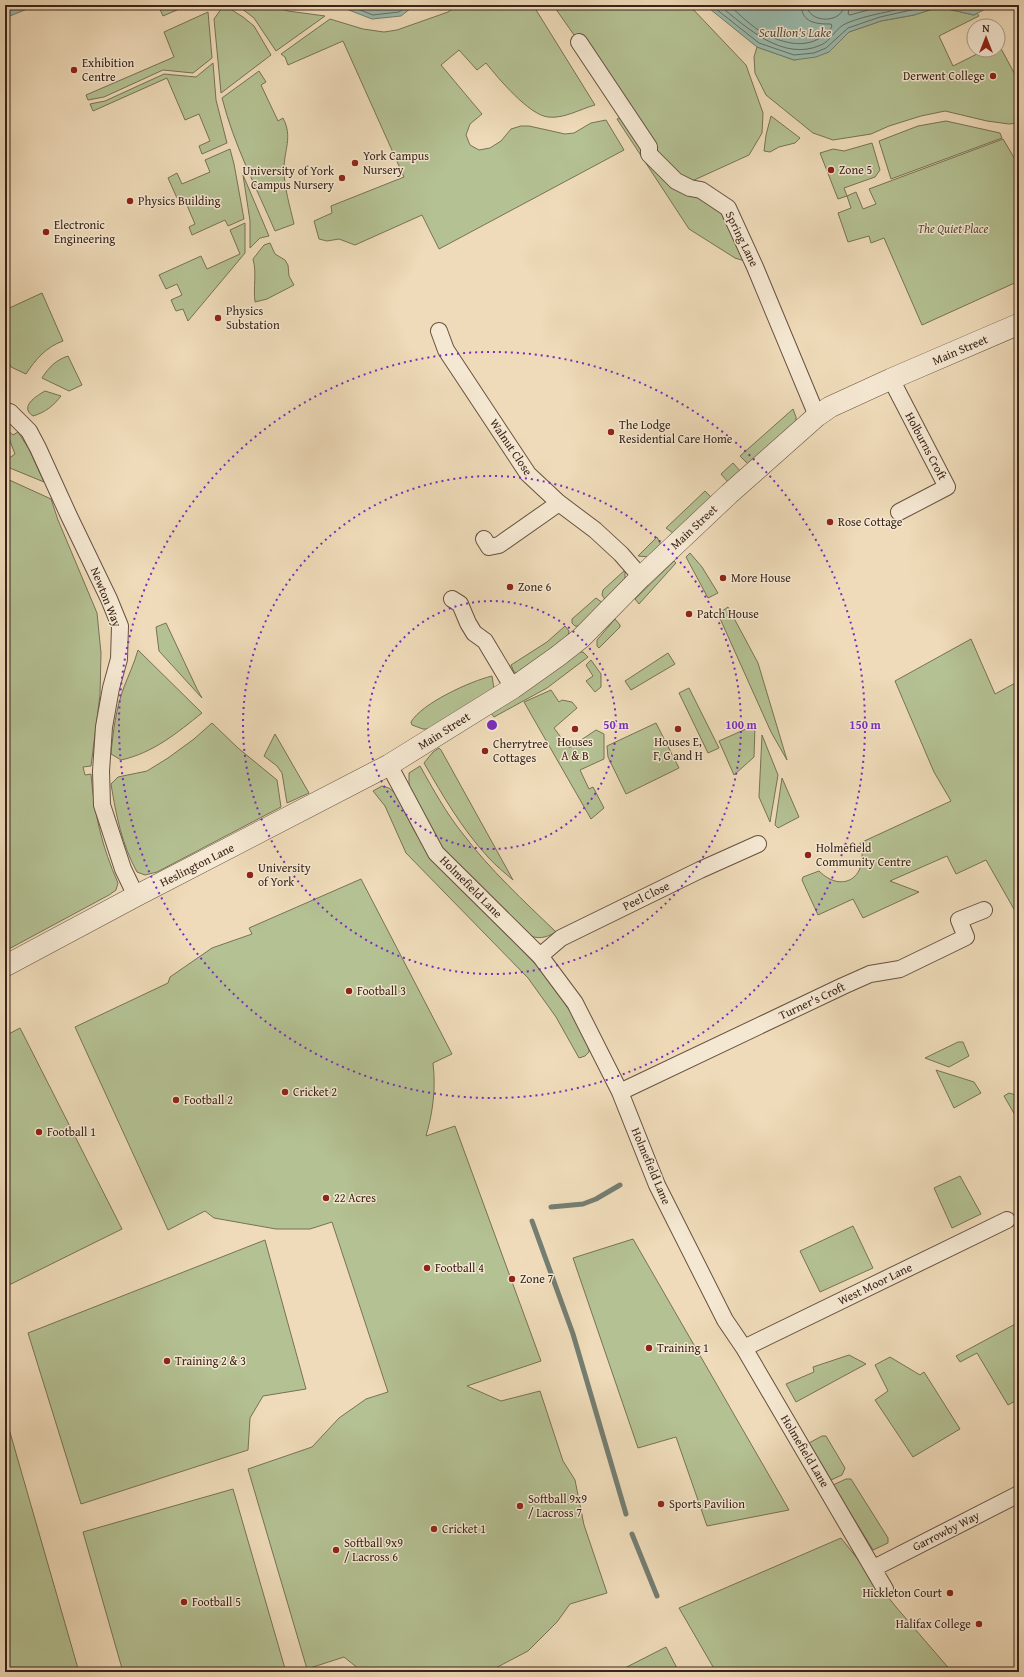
<svg xmlns="http://www.w3.org/2000/svg" width="1024" height="1677" font-family="'Gentium Book Plus',serif">
  <style>
    .green { fill: #b4c193; stroke: #777256 }
    .water { fill: #9abbae; stroke: #747e72 }
    .lines { fill: none; stroke-linecap: round; stroke-linejoin: round }
    .shore { stroke: #6a6f63; stroke-width: 1 }
    .stream { stroke: #747e72; stroke-width: 5 }
    .minor-casing { stroke: #675140; stroke-width: 18 }
    .tertiary-casing { stroke: #675140; stroke-width: 22 }
    .minor { stroke: #f5e8d2; stroke-width: 16 }
    .tertiary { stroke: #f5e8d2; stroke-width: 21 }
    .ring { fill: none; stroke: #7b2cbf; stroke-width: 2; stroke-dasharray: 2 4 }
    .poi-dot { fill: #8f2418; stroke: #f5e8d2; stroke-width: 1.5 }
    .labels { text-anchor: middle; stroke-width: 3; stroke-linejoin: round; paint-order: stroke }
    .poi-label { font-size: 12px; fill: #3a2318; stroke: #f5e8d2; text-anchor: start }
    .park-label { font-size: 12px; font-style: italic; fill: #584a37; stroke: #f5e8d2 }
    .street-label { font-size: 12px; fill: #3a2318; stroke: #f5e8d2 }
    .water-label { font-size: 13px; font-style: italic; fill: #575145; stroke: #f5e8d2 }
    .centre { fill: #7b2cbf; stroke: #f5e8d2; stroke-width: 2 }
    .ring-label { font-size: 12px; text-anchor: middle; font-weight: bold; fill: #7b2cbf; stroke: #f5e8d2; stroke-width: 3; stroke-linejoin: round; paint-order: stroke }
  </style>
  <rect width="100%" height="100%" fill="#efdbb9"/>
  <filter id="stains"><feTurbulence type="fractalNoise" baseFrequency=".005" numOctaves="4"/><feColorMatrix values="0 0 0 0 .2 0 0 0 0 .09 0 0 0 0 .02 0 0 0 .5 -.17"/></filter>
  <radialGradient id="worn" r=".72"><stop offset=".6" stop-color="#630" stop-opacity="0"/><stop offset="1" stop-color="#630" stop-opacity=".3"/></radialGradient>
  <path class="green" d="M158 5H197L185 10 184 7 163 16Z
    M224 5 243 17 254 26 271 55 221 93 214 19Z
    M237 5H269L288 11 325 16 276 51 254 18Z
    M458 5H533L595 105C580 109 564 119 548 117 529 115 498 78 486 63L477 70 459 50 441 65 482 114 470 124 466 135 470 145 479 150 490 148 501 141 511 129 521 126H529L565 134 574 133 591 123 606 120 624 150 439 249 422 215 355 245 339 239 327 241 319 239 314 221 332 213 331 206 404 177 343 41 288 65 285 57 281 54 330 19 363 29 384 32 397 30 448 12Z
    M553 5H689L746 65 763 113 762 133 749 155 692 181 705 200 721 210 748 262 735 258 689 229 617 119 622 118 579 42Z
    M939 7 974 15 977 13 979 16 939 36 953 66 985 50H998V43L1019 82V123L1009 124 987 121 945 111 921 116 889 126 871 134 833 140 813 133 766 95 755 73 754 57 757 47 794 60 829 52 849 32 881 21 914 15Z
    M208 12 212 58 193 73 163 70 104 97 88 100 86 95 174 57 164 32Z
    M213 63 216 100 227 143 202 154 199 146 210 141 199 114 185 120 167 78 93 111 90 104 105 101 164 74 196 77Z
    M259 71 266 82 261 85 278 121 283 118C293 137 284 150 284 169 284 188 290 206 294 224L275 231C256 187 234 145 222 98Z
    M771 116 800 138 795 143 779 147 770 152 764 151 766 135Z
    M946 121 1000 133 1002 138 891 179 879 141 918 126Z
    M1003 139 1019 166V281L922 325 884 238 871 243 869 236 848 242 838 213 851 208 847 196 838 199 820 153 833 149 844 151 872 143 880 170 875 177 844 188 847 196 856 192 863 209 876 204 869 189Z
    M230 149 234 164 244 219 228 226 225 220 192 235 189 227 195 224 183 196 177 198 168 178 177 173 182 184 210 172 205 160Z
    M243 175 269 236 260 238 250 248V221Z
    M245 223V253L188 321 183 309 176 311 171 300 182 295 177 284 166 289 159 275 201 256 207 269 240 254 230 230Z
    M270 243 275 254 285 260 288 265 289 276 294 285 267 299 255 302C253 287 257 273 253 259L264 245Z
    M42 293 63 341C46 347 36 359 26 374L11 367 5 354V310Z
    M68 356 82 385 69 391 42 378C49 367 56 360 68 356Z
    M45 391 61 396C53 406 46 412 33 416 19 407 36 396 45 391Z
    M793 409 796 417V423L749 465 740 456Z
    M5 428 13 435 18 432 29 449 44 482 5 466V461L15 454Z
    M733 463 741 472 728 482 721 474Z
    M5 478 51 499 58 520 97 613 101 653 100 695 91 766 83 767 85 775 91 774C94 813 102 847 118 883L116 890 109 895 5 951Z
    M705 491 711 497V500L673 533 666 528Z
    M657 537 661 545 649 557 638 556Z
    M690 553 702 567 718 593 708 598 686 557Z
    M674 561 676 563 639 604 635 599Z
    M625 570V578L606 601 602 595 603 590Z
    M596 598 603 603 578 626H575L572 623V619Z
    M728 607 758 663 787 760 771 732 718 614Z
    M615 619 620 625V627L599 648 597 646V640Z
    M166 623 197 689 202 698 159 651 156 627Z
    M565 626 569 631 568 636 518 673 514 672 511 665 547 642Z
    M971 639 995 694 1019 681V918L986 860 956 874 947 856 890 881 919 892 863 918 853 899 818 915 802 880 803 877 819 871C843 895 870 876 860 843L951 801 934 772 895 681Z
    M138 650 202 713C177 733 153 753 121 760L111 754C113 732 116 708 124 687 129 674 134 664 138 650Z
    M578 652H583L588 657 547 688 494 717 491 713Z
    M668 653 675 664 631 690 625 681Z
    M591 660 601 674V687L595 692 586 681 593 676 586 665Z
    M492 676 494 689 428 729H423L412 725 411 722C422 703 471 681 492 676Z
    M689 688 719 748 708 753 679 693Z
    M551 690 559 702 562 700 572 702 577 708 554 728 569 748 596 730 604 734V759L580 770 589 789 593 787 604 808 591 819 524 702Z
    M212 723 238 748 277 780 281 807 157 872 145 875 137 872C122 845 116 815 111 784L118 777 147 771 168 758 194 739Z
    M656 723 679 768 626 794 608 757 607 746Z
    M755 725 754 757 734 775 719 741Z
    M275 734 309 793 287 803 282 773 277 766 264 756Z
    M762 735 778 775 770 822 759 797Z
    M439 748 441 750 513 880C505 873 496 866 488 857 462 829 443 796 424 763L433 752Z
    M420 766C433 789 446 813 463 834 490 870 524 901 556 932 546 938 537 940 527 934L443 848 429 827 409 786V773Z
    M782 778 799 817 778 828 775 825Z
    M382 786 389 788 396 794 414 830 431 856 546 975 576 1020 589 1046V1052L585 1056 579 1058 556 1017 528 978 406 853 385 806 373 791Z
    M361 879 452 1054 433 1063C436 1088 433 1112 426 1136L455 1126 541 1361 467 1386 501 1401 540 1391 563 1461 575 1480 584 1525 607 1593 570 1604 557 1622 528 1651 488 1672H367L359 1669 344 1657 307 1669 248 1469 312 1447 339 1418 366 1399 388 1392 332 1222 310 1229H276L214 1218 205 1211 168 1230 75 1027 168 983 170 977 212 948 252 934 249 928Z
    M20 1028 122 1229 5 1287V1036Z
    M958 1042H963L969 1056 949 1067 925 1058Z
    M936 1070 974 1082 981 1093 954 1108Z
    M1009 1093 1019 1096V1122L1004 1096Z
    M960 1176 981 1214 952 1228 934 1188Z
    M853 1226 873 1268 820 1292 800 1251Z
    M633 1239 789 1510 707 1526 676 1437 638 1448 573 1258Z
    M265 1240 306 1389 263 1396 250 1418 248 1450 81 1504 28 1333Z
    M1019 1322V1341L1016 1343 1019 1347V1399L1008 1405 977 1353 960 1362 956 1356Z
    M849 1355 866 1364 796 1402 786 1384 814 1372 813 1367Z
    M890 1357 920 1375 924 1372 960 1429 913 1457 875 1400 888 1391 875 1365Z
    M5 1415 79 1672H5Z
    M822 1436H826L845 1468 842 1475 831 1480 809 1443Z
    M846 1479H851L888 1538V1543L873 1550 833 1485Z
    M233 1489 286 1672H123L83 1532Z
    M841 1538 896 1607 952 1672H716L679 1608Z
    M666 1647 679 1672H617Z"/>
  <path class="water" d="M5 5H37L5 18Z
    M336 5H415L401 16 372 19Z
    M705 5H816L817 9H832L836 5H993L974 15 939 7 914 15 881 21 849 32 829 52 816 57 794 60 757 47Z"/>
  <g class="lines">
    <path class="shore" d="M347 5 373 15 399 12 409 5
      M361 5C372 9 390 13 400 5
      M711 5 759 43 794 55 814 53 826 48 848 28 880 17 933 5
      M719 5C747 28 783 62 821 45 831 41 836 27 847 23 869 14 892 12 915 5
      M729 5C739 14 753 28 765 34 789 46 814 50 832 27L831 24C816 24 802 23 801 5
      M807 5C808 24 843 24 844 5
      M850 5 848 14 850 15 886 5"/>
    <path class="stream" d="M551 1207 583 1204 596 1199 620 1185
      M532 1221 573 1334 626 1514
      M632 1534 657 1596"/>
    <defs>
      <path id="minor" d="M579 42 649 147V154L676 181 690 188 701 190 728 208 755 267 817 416
        M439 331 446 350 528 474 559 503 595 530 621 554 641 577
        M891 379 947 487 899 512
        M5 411 10 412 29 431 38 448 69 516 109 599 120 626 119 659 111 688 104 727 101 771 102 805 123 869 136 896
        M484 539 489 547 499 545 559 503
        M452 599 460 604 468 623 474 633 485 641 513 688
        M389 765 436 853 540 956 575 1003 620 1092 657 1185 725 1320 744 1348 885 1589
        M540 956 561 938 700 870 758 844
        M620 1092 843 986 870 974 900 969 966 937 959 920 984 910
        M744 1348 1007 1220
        M874 1568 1019 1494"/>
      <path id="tertiary" d="M5 966 136 896 389 765 513 688 558 656 581 638 641 577 729 494 817 416 830 407 891 379 1019 324"/>
    </defs>
    <use href="#minor" class="minor-casing"/>
    <use href="#tertiary" class="tertiary-casing"/>
    <use href="#minor" class="minor"/>
    <use href="#tertiary" class="tertiary"/>
  </g>
  <g class="ring">
    <circle cx="492" cy="725" r="124"/>
    <circle cx="492" cy="725" r="249"/>
    <circle cx="492" cy="725" r="373"/>
  </g>
  <g class="poi-dot">
    <circle cx="74" cy="70" r="4"/>
    <circle cx="993" cy="76" r="4"/>
    <circle cx="355" cy="163" r="4"/>
    <circle cx="831" cy="170" r="4"/>
    <circle cx="342" cy="178" r="4"/>
    <circle cx="130" cy="201" r="4"/>
    <circle cx="46" cy="232" r="4"/>
    <circle cx="218" cy="318" r="4"/>
    <circle cx="611" cy="432" r="4"/>
    <circle cx="830" cy="522" r="4"/>
    <circle cx="723" cy="578" r="4"/>
    <circle cx="510" cy="587" r="4"/>
    <circle cx="689" cy="614" r="4"/>
    <circle cx="575" cy="729" r="4"/>
    <circle cx="678" cy="729" r="4"/>
    <circle cx="485" cy="751" r="4"/>
    <circle cx="808" cy="855" r="4"/>
    <circle cx="250" cy="875" r="4"/>
    <circle cx="349" cy="991" r="4"/>
    <circle cx="285" cy="1092" r="4"/>
    <circle cx="176" cy="1100" r="4"/>
    <circle cx="39" cy="1132" r="4"/>
    <circle cx="326" cy="1198" r="4"/>
    <circle cx="427" cy="1268" r="4"/>
    <circle cx="512" cy="1279" r="4"/>
    <circle cx="649" cy="1348" r="4"/>
    <circle cx="167" cy="1361" r="4"/>
    <circle cx="661" cy="1504" r="4"/>
    <circle cx="520" cy="1506" r="4"/>
    <circle cx="434" cy="1529" r="4"/>
    <circle cx="336" cy="1550" r="4"/>
    <circle cx="950" cy="1593" r="4"/>
    <circle cx="184" cy="1602" r="4"/>
    <circle cx="979" cy="1624" r="4"/>
  </g>
  <g class="labels">
    <g class="poi-label">
      <text x="82" y="67">Exhibition<tspan x="82" dy="14">Centre</tspan></text>
      <text x="985" y="80" text-anchor="end">Derwent College</text>
      <text x="363" y="160">York Campus<tspan x="363" dy="14">Nursery</tspan></text>
      <text x="839" y="174">Zone 5</text>
      <text x="334" y="175" text-anchor="end">University of York<tspan x="334" dy="14">Campus Nursery</tspan></text>
      <text x="138" y="205">Physics Building</text>
      <text x="54" y="229">Electronic<tspan x="54" dy="14">Engineering</tspan></text>
      <text x="226" y="315">Physics<tspan x="226" dy="14">Substation</tspan></text>
      <text x="619" y="429">The Lodge<tspan x="619" dy="14">Residential Care Home</tspan></text>
      <text x="838" y="526">Rose Cottage</text>
      <text x="731" y="582">More House</text>
      <text x="518" y="591">Zone 6</text>
      <text x="697" y="618">Patch House</text>
      <text x="575" y="746" text-anchor="middle">Houses<tspan x="575" dy="14">A &amp; B</tspan></text>
      <text x="678" y="746" text-anchor="middle">Houses E,<tspan x="678" dy="14">F, G and H</tspan></text>
      <text x="493" y="748">Cherrytree<tspan x="493" dy="14">Cottages</tspan></text>
      <text x="816" y="852">Holmefield<tspan x="816" dy="14">Community Centre</tspan></text>
      <text x="258" y="872">University<tspan x="258" dy="14">of York</tspan></text>
      <text x="357" y="995">Football 3</text>
      <text x="293" y="1096">Cricket 2</text>
      <text x="184" y="1104">Football 2</text>
      <text x="47" y="1136">Football 1</text>
      <text x="334" y="1202">22 Acres</text>
      <text x="435" y="1272">Football 4</text>
      <text x="520" y="1283">Zone 7</text>
      <text x="657" y="1352">Training 1</text>
      <text x="175" y="1365">Training 2 &amp; 3</text>
      <text x="528" y="1503">Softball 9x9<tspan x="528" dy="14">/ Lacross 7</tspan></text>
      <text x="669" y="1508">Sports Pavilion</text>
      <text x="442" y="1533">Cricket 1</text>
      <text x="344" y="1547">Softball 9x9<tspan x="344" dy="14">/ Lacross 6</tspan></text>
      <text x="942" y="1597" text-anchor="end">Hickleton Court</text>
      <text x="192" y="1606">Football 5</text>
      <text x="971" y="1628" text-anchor="end">Halifax College</text>
    </g>
    <g class="park-label">
      <text x="953" y="233">The Quiet Place</text>
    </g>
    <g class="street-label">
      <text transform="translate(742 239) rotate(64)" y="4">Spring Lane</text>
      <text transform="translate(960 350) rotate(-23)" y="4">Main Street</text>
      <text transform="translate(926 446) rotate(62)" y="4">Holburns Croft</text>
      <text transform="translate(511 447) rotate(56)" y="4">Walnut Close</text>
      <text transform="translate(694 527) rotate(-43)" y="4">Main Street</text>
      <text transform="translate(106 597) rotate(68)" y="4">Newton Way</text>
      <text transform="translate(444 731) rotate(-32)" y="4">Main Street</text>
      <text transform="translate(197 865) rotate(-27)" y="4">Heslington Lane</text>
      <text transform="translate(471 887) rotate(45)" y="4">Holmefield Lane</text>
      <text transform="translate(646 896) rotate(-26)" y="4">Peel Close</text>
      <text transform="translate(812 1001) rotate(-25)" y="4">Turner's Croft</text>
      <text transform="translate(651 1166) rotate(67)" y="4">Holmefield Lane</text>
      <text transform="translate(875 1284) rotate(-26)" y="4">West Moor Lane</text>
      <text transform="translate(805 1451) rotate(59)" y="4">Holmefield Lane</text>
      <text transform="translate(946 1531) rotate(-27)" y="4">Garrowby Way</text>
    </g>
    <g class="water-label">
      <text x="795" y="37">Scullion's Lake</text>
    </g>
  </g>
  <circle cx="492" cy="725" r="6" class="centre"/>
  <g class="ring-label">
    <text x="616" y="729">50 m</text>
    <text x="741" y="729">100 m</text>
    <text x="865" y="729">150 m</text>
  </g>
  <rect width="1024" height="1677" fill="none" stroke="#efdbb9" stroke-width="20"/>
  <rect x="6" y="6" width="1012" height="1665" fill="none" stroke="#3a2318" stroke-width="2"/>
  <rect x="10" y="10" width="1004" height="1657" fill="none" stroke="#3a2318"/>
  <g transform="translate(986 38)"><circle r="19" fill="#f5e8d2" stroke="#aa9988"/>
  <path d="M0-3L7 15L0 10L-7 15Z" fill="#8f2418"/>
  <text y="-6" font-size="11" font-weight="bold" text-anchor="middle" fill="#3a2318">N</text>
  </g>
  <rect width="100%" height="100%" filter="url(#stains)"/>
  <rect width="100%" height="100%" fill="url(#worn)"/>
</svg>
